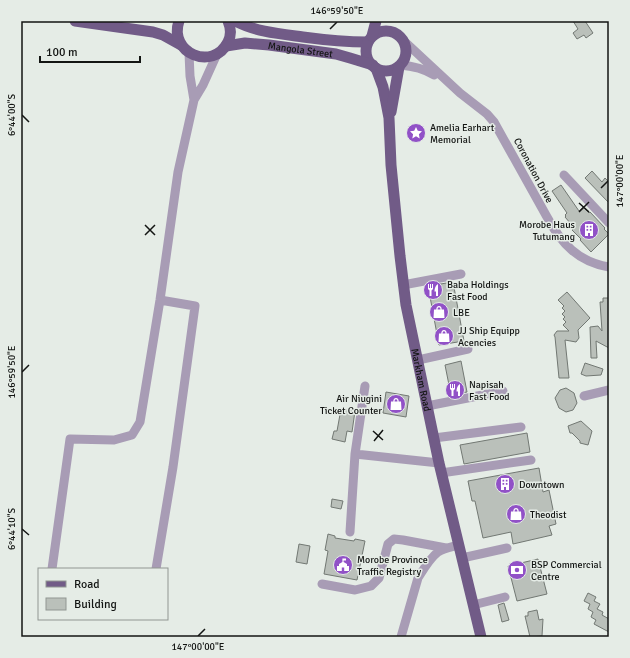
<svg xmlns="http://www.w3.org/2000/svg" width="630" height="658" font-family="Signika,sans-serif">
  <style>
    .building { fill: #bac0ba; stroke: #727873 }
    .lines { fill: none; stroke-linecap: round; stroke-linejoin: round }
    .minor { stroke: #a89cb5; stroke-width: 9 }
    .major { stroke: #715b87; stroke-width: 11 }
    .ticks { fill: none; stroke: #131513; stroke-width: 1.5 }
    .labels { text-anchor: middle; stroke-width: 3; stroke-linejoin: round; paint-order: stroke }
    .street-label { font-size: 10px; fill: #131513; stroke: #e5ece6 }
    .poi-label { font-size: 10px; fill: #131513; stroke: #e5ece6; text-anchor: start }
    .neatline { fill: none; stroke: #131513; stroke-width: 1.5 }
    .ticks-label { font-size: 10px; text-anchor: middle; fill: #131513 }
  </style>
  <rect width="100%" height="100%" fill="#e5ece6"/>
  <path class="building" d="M573 21H585L593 33 586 38 584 35 577 39 573 33 578 29Z
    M592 171 602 182 605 178 609 182V203L585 178Z
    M561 185 579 211 583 207 589 213 590 212 605 228 604 229 609 234 591 252 580 240 581 239 572 230 573 229 570 225 571 224 565 217 566 216 565 215 567 213 552 191Z
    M453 282 464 341 439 345 428 286Z
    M567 292 590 318 578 330 579 338 576 342 565 340 569 378H559L555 337 554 335 557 331H569L563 325 566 322 563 319 565 317 562 314 565 311 562 308 564 306 558 300Z
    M603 298H609V348L596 341 597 358H591L590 327 598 326 602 331 600 302H603Z
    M461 361 467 392 451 395 445 365Z
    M585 363 603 369 601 375 586 376 581 374Z
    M566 388 574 393 577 403 573 410 566 412 559 408 555 398 560 390Z
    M386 392 409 396 406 417 383 413Z
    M341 409 355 411 352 432 347 431 345 442 332 439 334 431H337Z
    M581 421 592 431 588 445 580 443V441L572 433H570L568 426Z
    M527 433 530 452 464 464 460 445Z
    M539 468 543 492 549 490 556 524 549 526 552 535 513 544 511 532 483 538 475 501H472L468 481Z
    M332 499 343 501 341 509 331 507Z
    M328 534 335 536V538L354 541 355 539 365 541 357 580 324 574 328 551 325 550Z
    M299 544 310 546 307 564 296 562Z
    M538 559 547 594 517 601 508 566Z
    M588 593 596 597 594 601 600 604 597 609 603 612 602 615 609 619V632L594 624 596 620 591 617 593 612 588 609 590 604 584 601Z
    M504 603 509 620 502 622 498 605Z
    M537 610 539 620 543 619 542 636 530 637 525 616H528V612Z"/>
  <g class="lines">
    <path class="minor" d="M404 41 460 93 487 114 494 122 547 217C561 243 578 262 609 267
      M189 53 190 76 194 100
      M400 65C413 66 423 68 434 75
      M564 175 609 223
      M403 285 461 274
      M418 360 468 349
      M584 396 609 390
      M427 406 503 391
      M434 438 521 427
      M355 454 439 463
      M441 473 531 460
      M350 532 355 454 365 386
      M462 558 507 548
      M52 569 70 439 114 440 132 435 140 422 160 300 178 172 194 100 203 85 217 54
      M156 569 173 467 195 306 160 300
      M322 584 355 590 371 586 379 578 388 544 394 539 403 540 446 548
      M473 605 505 597
      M401 637 418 578C423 570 430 558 438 552 444 548 452 547 459 545"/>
    <g class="major">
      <path d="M75 21 153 32 163 35 181 45"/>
      <path d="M179 21C168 53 213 72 228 42 231 36 231 28 228 21"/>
      <path d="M235 21C256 32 280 34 303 37 325 40 346 42 368 42"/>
      <circle cx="386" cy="51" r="20"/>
      <path d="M372 36 376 21"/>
      <path id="s1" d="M226 46 245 43 269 45 336 54 350 58 373 65"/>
      <path id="s2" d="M376 68 383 87 389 118 391 165 400 256 406 305 439 463 481 637"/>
      <path d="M391 112 399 67"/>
    </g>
  </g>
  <path class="ticks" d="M330 29 337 22M22 115 29 122M601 188 608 181M579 203 589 212M579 212 589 202M145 225 155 235M145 235 155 225M22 372 29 365M373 431 383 440M374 441 383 430M22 529 29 535M198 636 205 629"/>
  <defs>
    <symbol id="sight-disc" viewBox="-11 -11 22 22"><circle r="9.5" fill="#9151c7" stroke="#e5ece6"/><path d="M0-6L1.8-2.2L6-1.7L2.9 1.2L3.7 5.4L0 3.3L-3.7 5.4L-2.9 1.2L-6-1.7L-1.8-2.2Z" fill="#fff"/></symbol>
    <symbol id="building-disc" viewBox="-11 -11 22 22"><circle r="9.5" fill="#9151c7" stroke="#e5ece6"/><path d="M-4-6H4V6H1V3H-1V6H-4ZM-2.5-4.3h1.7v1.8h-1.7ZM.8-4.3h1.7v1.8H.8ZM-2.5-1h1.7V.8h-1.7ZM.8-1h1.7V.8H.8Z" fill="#fff"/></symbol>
    <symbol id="restaurant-disc" viewBox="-11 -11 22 22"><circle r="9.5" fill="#9151c7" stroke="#e5ece6"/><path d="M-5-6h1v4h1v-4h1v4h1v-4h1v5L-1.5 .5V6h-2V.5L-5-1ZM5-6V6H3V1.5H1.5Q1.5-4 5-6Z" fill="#fff"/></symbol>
    <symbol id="shop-disc" viewBox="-11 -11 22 22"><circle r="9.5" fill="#9151c7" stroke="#e5ece6"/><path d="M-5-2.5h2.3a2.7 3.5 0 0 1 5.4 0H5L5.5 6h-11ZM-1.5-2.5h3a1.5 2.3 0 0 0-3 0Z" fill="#fff"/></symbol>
    <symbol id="civic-disc" viewBox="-11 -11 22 22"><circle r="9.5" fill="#9151c7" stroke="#e5ece6"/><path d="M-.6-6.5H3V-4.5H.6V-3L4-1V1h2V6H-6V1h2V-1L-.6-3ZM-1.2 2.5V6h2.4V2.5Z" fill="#fff"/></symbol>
    <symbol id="bank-disc" viewBox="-11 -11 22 22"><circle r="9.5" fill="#9151c7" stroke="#e5ece6"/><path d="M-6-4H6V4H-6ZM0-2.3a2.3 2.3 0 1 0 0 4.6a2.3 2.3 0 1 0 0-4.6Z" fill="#fff"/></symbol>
  </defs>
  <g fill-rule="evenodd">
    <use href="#sight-disc" x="405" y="122" width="22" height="22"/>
    <use href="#building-disc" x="578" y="219" width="22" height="22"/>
    <use href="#restaurant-disc" x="422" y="279" width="22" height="22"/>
    <use href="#shop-disc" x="428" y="301" width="22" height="22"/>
    <use href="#shop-disc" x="433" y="325" width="22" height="22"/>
    <use href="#restaurant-disc" x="444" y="379" width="22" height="22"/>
    <use href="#shop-disc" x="385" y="393" width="22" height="22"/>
    <use href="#building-disc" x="494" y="473" width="22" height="22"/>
    <use href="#shop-disc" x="505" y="503" width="22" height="22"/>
    <use href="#civic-disc" x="332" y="554" width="22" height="22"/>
    <use href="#bank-disc" x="506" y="559" width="22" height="22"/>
  </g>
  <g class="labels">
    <g class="street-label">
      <text dy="4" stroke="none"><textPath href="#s1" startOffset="75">Mangola Street</textPath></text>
      <text transform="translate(534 170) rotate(62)" y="4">Coronation Drive</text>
      <text dy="4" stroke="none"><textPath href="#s2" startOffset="316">Markham Road</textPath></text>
    </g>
    <g class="poi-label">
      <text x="430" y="131">Amelia Earhart<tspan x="430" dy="12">Memorial</tspan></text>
      <text x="575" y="228" text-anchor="end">Morobe Haus<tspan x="575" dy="12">Tutumang</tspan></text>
      <text x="447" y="288">Baba Holdings<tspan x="447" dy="12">Fast Food</tspan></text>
      <text x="453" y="316">LBE</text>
      <text x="458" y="334">JJ Ship Equipp<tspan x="458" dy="12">Acencies</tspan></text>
      <text x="469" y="388">Napisah<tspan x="469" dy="12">Fast Food</tspan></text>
      <text x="382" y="402" text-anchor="end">Air Niugini<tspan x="382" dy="12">Ticket Counter</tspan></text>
      <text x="519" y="488">Downtown</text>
      <text x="530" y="518">Theodist</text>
      <text x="357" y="563">Morobe Province<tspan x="357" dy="12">Traffic Registry</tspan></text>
      <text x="531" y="568">BSP Commercial<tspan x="531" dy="12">Centre</tspan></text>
    </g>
  </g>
  <rect width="630" height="658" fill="none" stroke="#e5ece6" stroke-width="44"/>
  <rect x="38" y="568" width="130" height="52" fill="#e5ece6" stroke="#919692"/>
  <rect x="46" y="581" width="20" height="6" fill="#715b87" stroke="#919692"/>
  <text x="74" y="588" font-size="12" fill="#131513">Road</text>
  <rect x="46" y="598" width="20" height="12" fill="#bac0ba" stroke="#919692"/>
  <text x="74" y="608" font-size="12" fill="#131513">Building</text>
  <path d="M40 56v6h100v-6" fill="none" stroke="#131513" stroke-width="2"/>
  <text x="46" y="56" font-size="12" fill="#131513" stroke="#e5ece6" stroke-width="3" paint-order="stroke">100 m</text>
  <rect x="22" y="22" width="586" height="614" class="neatline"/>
  <g class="ticks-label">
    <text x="337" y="14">146°59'50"E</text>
    <text transform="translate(11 115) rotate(-90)" y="4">6°44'00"S</text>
    <text transform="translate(619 181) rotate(-90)" y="4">147°00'00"E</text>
    <text transform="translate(11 372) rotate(-90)" y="4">146°59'50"E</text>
    <text transform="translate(11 529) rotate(-90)" y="4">6°44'10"S</text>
    <text x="198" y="650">147°00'00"E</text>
  </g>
</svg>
